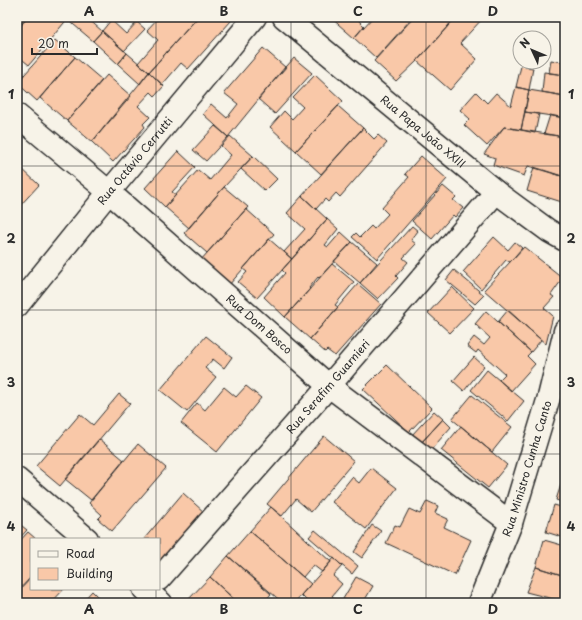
<svg xmlns="http://www.w3.org/2000/svg" width="582" height="620" font-family="'Playpen Sans',sans-serif">
  <style>
    .building { fill: #f9c8a8; stroke: #2b2b2b }
    .lines { fill: none; stroke-linecap: round; stroke-linejoin: round }
    .minor-casing { stroke: #2b2b2b; stroke-width: 25 }
    .minor { stroke: #f7f3e8; stroke-width: 22 }
    .grid { fill: none; stroke: #2b2b2b; stroke-width: 1; stroke-opacity: 0.55 }
    .labels { text-anchor: middle; stroke-width: 3; stroke-linejoin: round; paint-order: stroke }
    .street-label { font-size: 11px; fill: #2b2b2b; stroke: #f7f3e8 }
    .neatline { fill: none; stroke: #2b2b2b; stroke-width: 1.5 }
    .grid-label { font-size: 13px; text-anchor: middle; font-weight: bold; fill: #2b2b2b }
  </style>
  <rect width="100%" height="100%" fill="#f7f3e8"/>
  <filter id="ink" filterUnits="userSpaceOnUse"><feTurbulence type="fractalNoise" baseFrequency=".025" numOctaves="2"/><feDisplacementMap in="SourceGraphic" scale="8" xChannelSelector="R" yChannelSelector="G"/><feConvolveMatrix kernelMatrix="1 2 1 2 8 2 1 2 1" color-interpolation-filters="sRGB"/></filter>
  <g filter="url(#ink)">
    <path class="building" d="M17 17 27 18 17 30Z
      M28 17H69L29 65 18 56 17 57V30Z
      M69 17H86L102 31 93 41 67 19Z
      M159 17H198L149 72 138 63 158 40 147 30Z
      M198 17H226L231 21 188 69 181 63 162 85 149 72Z
      M330 17H363L359 21 364 26 354 38Z
      M373 17H413L376 58 354 38Z
      M414 17 455 18 417 61 396 81 374 61Z
      M456 17H484L460 43 477 59 450 90 417 61Z
      M111 20 126 34 137 22 145 29 124 51 102 31Z
      M102 31 127 53 118 64 93 41Z
      M55 40 75 57 37 101 17 83Z
      M263 48 285 67 228 137 203 114 211 104 227 118 238 104 224 93Z
      M565 48V75L549 73 551 60 562 62Z
      M127 53 149 72 140 84 118 64Z
      M75 57 102 80 67 121 40 98Z
      M294 58 312 73 275 114 258 99Z
      M521 66 533 68 529 90 516 87Z
      M149 72 164 86 155 96 151 92 138 106 150 117 143 124 145 127 113 162 92 142Z
      M544 72 565 75V96L542 92Z
      M107 75 131 96 92 142 67 121Z
      M315 75 343 101 296 151 270 127 284 111 292 119 303 107 293 98Z
      M516 87 529 90 521 130 504 127 487 146 464 125 470 119 460 110 476 92 487 103 496 93 511 106Z
      M529 90 565 96V118L525 112Z
      M338 106 363 128 321 174 296 151Z
      M525 112 539 114 535 133 521 130Z
      M550 115 565 118V137L544 134Z
      M215 126 228 137 206 161 193 150Z
      M504 127 565 137V177L528 166 524 176 493 165 495 158 484 154Z
      M363 128 374 139 378 135 387 143 340 197 336 193 328 202 325 199 316 209 302 196Z
      M230 136 253 156 224 187 189 228 165 207 198 170 210 180 231 155 221 146Z
      M178 151 195 167 172 192 176 195 165 207 145 188Z
      M253 156 277 179 265 191 241 169Z
      M421 156 447 179 377 259 352 237 356 233 360 237 371 226 374 229 388 214 382 208 409 177 405 174Z
      M19 166 39 185 17 209V169Z
      M534 167 565 177V203L527 191Z
      M443 186 456 197 453 200 463 208 455 217 453 215 432 239 412 221Z
      M224 187 248 207 207 253 184 233Z
      M302 196 327 219 292 259 284 252 305 229 287 213Z
      M246 209 274 234 228 286 200 261Z
      M327 219 338 229 325 245 328 247 341 232 352 242 319 278 318 277 309 288 310 289 285 317 264 297 285 273 282 270Z
      M412 226 418 231 411 240 416 244 403 258 408 262 396 276 398 278 378 299 360 283Z
      M494 237 508 250 515 242 522 248 510 262 506 260 481 289 463 272Z
      M269 239 292 259 257 298 238 282 247 272 243 269Z
      M352 242 377 263 360 283 334 261Z
      M524 247 563 278 551 295 554 297 544 308 553 316 546 344 484 290Z
      M332 264 354 282 335 305 338 307 310 339 285 317Z
      M454 270 484 295 475 304 446 280Z
      M358 284 381 304 335 356 327 350 325 352 310 339Z
      M452 287 474 308 450 333 428 313Z
      M508 310 541 340 531 352 498 322Z
      M486 311 531 352 527 356 535 364 511 391 499 380 505 374 478 350 476 353 467 346 474 337 484 345 490 338 475 324Z
      M206 336 232 357 224 368 213 359 205 368 216 377 187 412 160 390Z
      M474 357 484 366 464 391 453 381Z
      M387 365 432 408 409 432 363 389Z
      M487 370 524 401 508 421 471 390Z
      M246 386 261 398 217 452 181 423 197 403 205 410 224 387 236 397Z
      M119 394 130 403 60 486 36 466 80 414 93 425Z
      M472 395 512 427 492 452 452 419Z
      M434 411 443 419 420 444 411 436Z
      M443 419 451 427 429 452 420 444Z
      M461 426 507 465 488 488 441 450Z
      M324 436 354 461 311 512 296 499 282 516 267 504Z
      M99 439 124 460 91 500 65 479Z
      M138 444 166 468 112 531 98 519 102 515 89 503Z
      M371 468 397 488 366 529 332 502 352 477 359 483Z
      M565 472V503L556 500Z
      M183 493 205 513 159 563V539H144Z
      M427 501 438 506 435 513 448 519 444 527 471 540 455 575 386 543 395 525 400 527 409 509 420 514Z
      M554 505 565 508V538L546 532Z
      M271 507 331 562 322 572 313 565 303 577 250 531Z
      M17 522 27 530 17 541Z
      M372 525 381 531 362 558 354 552Z
      M315 530 358 566 352 574 309 537Z
      M250 531 311 584 294 603H283L228 556Z
      M28 532 36 539H31V577L17 592V544Z
      M544 540 565 546V570L562 575 536 567Z
      M228 556 271 594 263 603H238L210 577Z
      M334 558 342 566 333 576 342 584 332 596 338 601 336 603H309L301 595Z
      M536 567 565 576V602L526 592Z
      M210 577 238 603H188L186 602Z
      M356 577 373 586 363 603H351L343 599Z
      M31 578V589H64L51 603H17V593Z
      M92 591 104 603H81Z"/>
    <g class="lines">
      <defs>
        <g id="minor">
          <path id="s1" d="M284 17 496 192 549 231 565 240"/>
          <path id="s2" d="M17 115 109 192 329 386 511 523"/>
          <path id="s3" d="M17 306 109 192 255 17"/>
          <path d="M17 479 87 539"/>
          <path id="s4" d="M159 579 329 386 496 192"/>
          <path d="M144 589 161 603"/>
          <path id="s5" d="M479 603 511 523 549 397 565 331"/>
        </g>
      </defs>
      <use href="#minor" class="minor-casing"/>
      <use href="#minor" class="minor"/>
    </g>
  </g>
  <path class="grid" d="M156 17V539M291 17V603M426 17V603M17 166H565M17 310H565M17 454H565M156 589V603"/>
  <g class="labels">
    <g class="street-label">
      <text dy="4" stroke="none"><textPath href="#s1" startOffset="180">Rua Papa João XXIII</textPath></text>
      <text dy="4" stroke="none"><textPath href="#s3" startOffset="187">Rua Octávio Cerrutti</textPath></text>
      <text dy="4" stroke="none"><textPath href="#s2" startOffset="320">Rua Dom Bosco</textPath></text>
      <text dy="4" stroke="none"><textPath href="#s4" startOffset="256">Rua Serafim Guarnieri</textPath></text>
      <text dy="4" stroke="none"><textPath href="#s5" startOffset="143">Rua Ministro Cunha Canto</textPath></text>
    </g>
  </g>
  <rect width="582" height="620" fill="none" stroke="#f7f3e8" stroke-width="44"/>
  <rect x="30" y="538" width="130" height="52" fill="#f7f3e8" stroke="#a5a39c"/>
  <rect x="38" y="551" width="20" height="6" fill="#f7f3e8" stroke="#a5a39c"/>
  <text x="66" y="558" font-size="12" fill="#2b2b2b">Road</text>
  <rect x="38" y="568" width="20" height="12" fill="#f9c8a8" stroke="#a5a39c"/>
  <text x="66" y="578" font-size="12" fill="#2b2b2b">Building</text>
  <g transform="translate(532 50) rotate(314)"><circle r="19" fill="#f7f3e8" stroke="#a5a39c"/>
  <path d="M0-3L7 15L0 10L-7 15Z" fill="#2b2b2b"/>
  <text y="-6" font-size="11" font-weight="bold" text-anchor="middle" fill="#2b2b2b">N</text>
  </g>
  <path d="M32 48v6h65v-6" fill="none" stroke="#2b2b2b" stroke-width="2"/>
  <text x="38" y="48" font-size="12" fill="#2b2b2b" stroke="#f7f3e8" stroke-width="3" paint-order="stroke">20 m</text>
  <rect x="22" y="22" width="538" height="576" class="neatline"/>
  <g class="grid-label">
    <text x="89" y="16">A</text>
    <text x="224" y="16">B</text>
    <text x="358" y="16">C</text>
    <text x="493" y="16">D</text>
    <text x="11" y="99">1</text>
    <text x="571" y="99">1</text>
    <text x="11" y="243">2</text>
    <text x="571" y="243">2</text>
    <text x="11" y="387">3</text>
    <text x="571" y="387">3</text>
    <text x="11" y="531">4</text>
    <text x="571" y="531">4</text>
    <text x="89" y="614">A</text>
    <text x="224" y="614">B</text>
    <text x="358" y="614">C</text>
    <text x="493" y="614">D</text>
  </g>
</svg>
